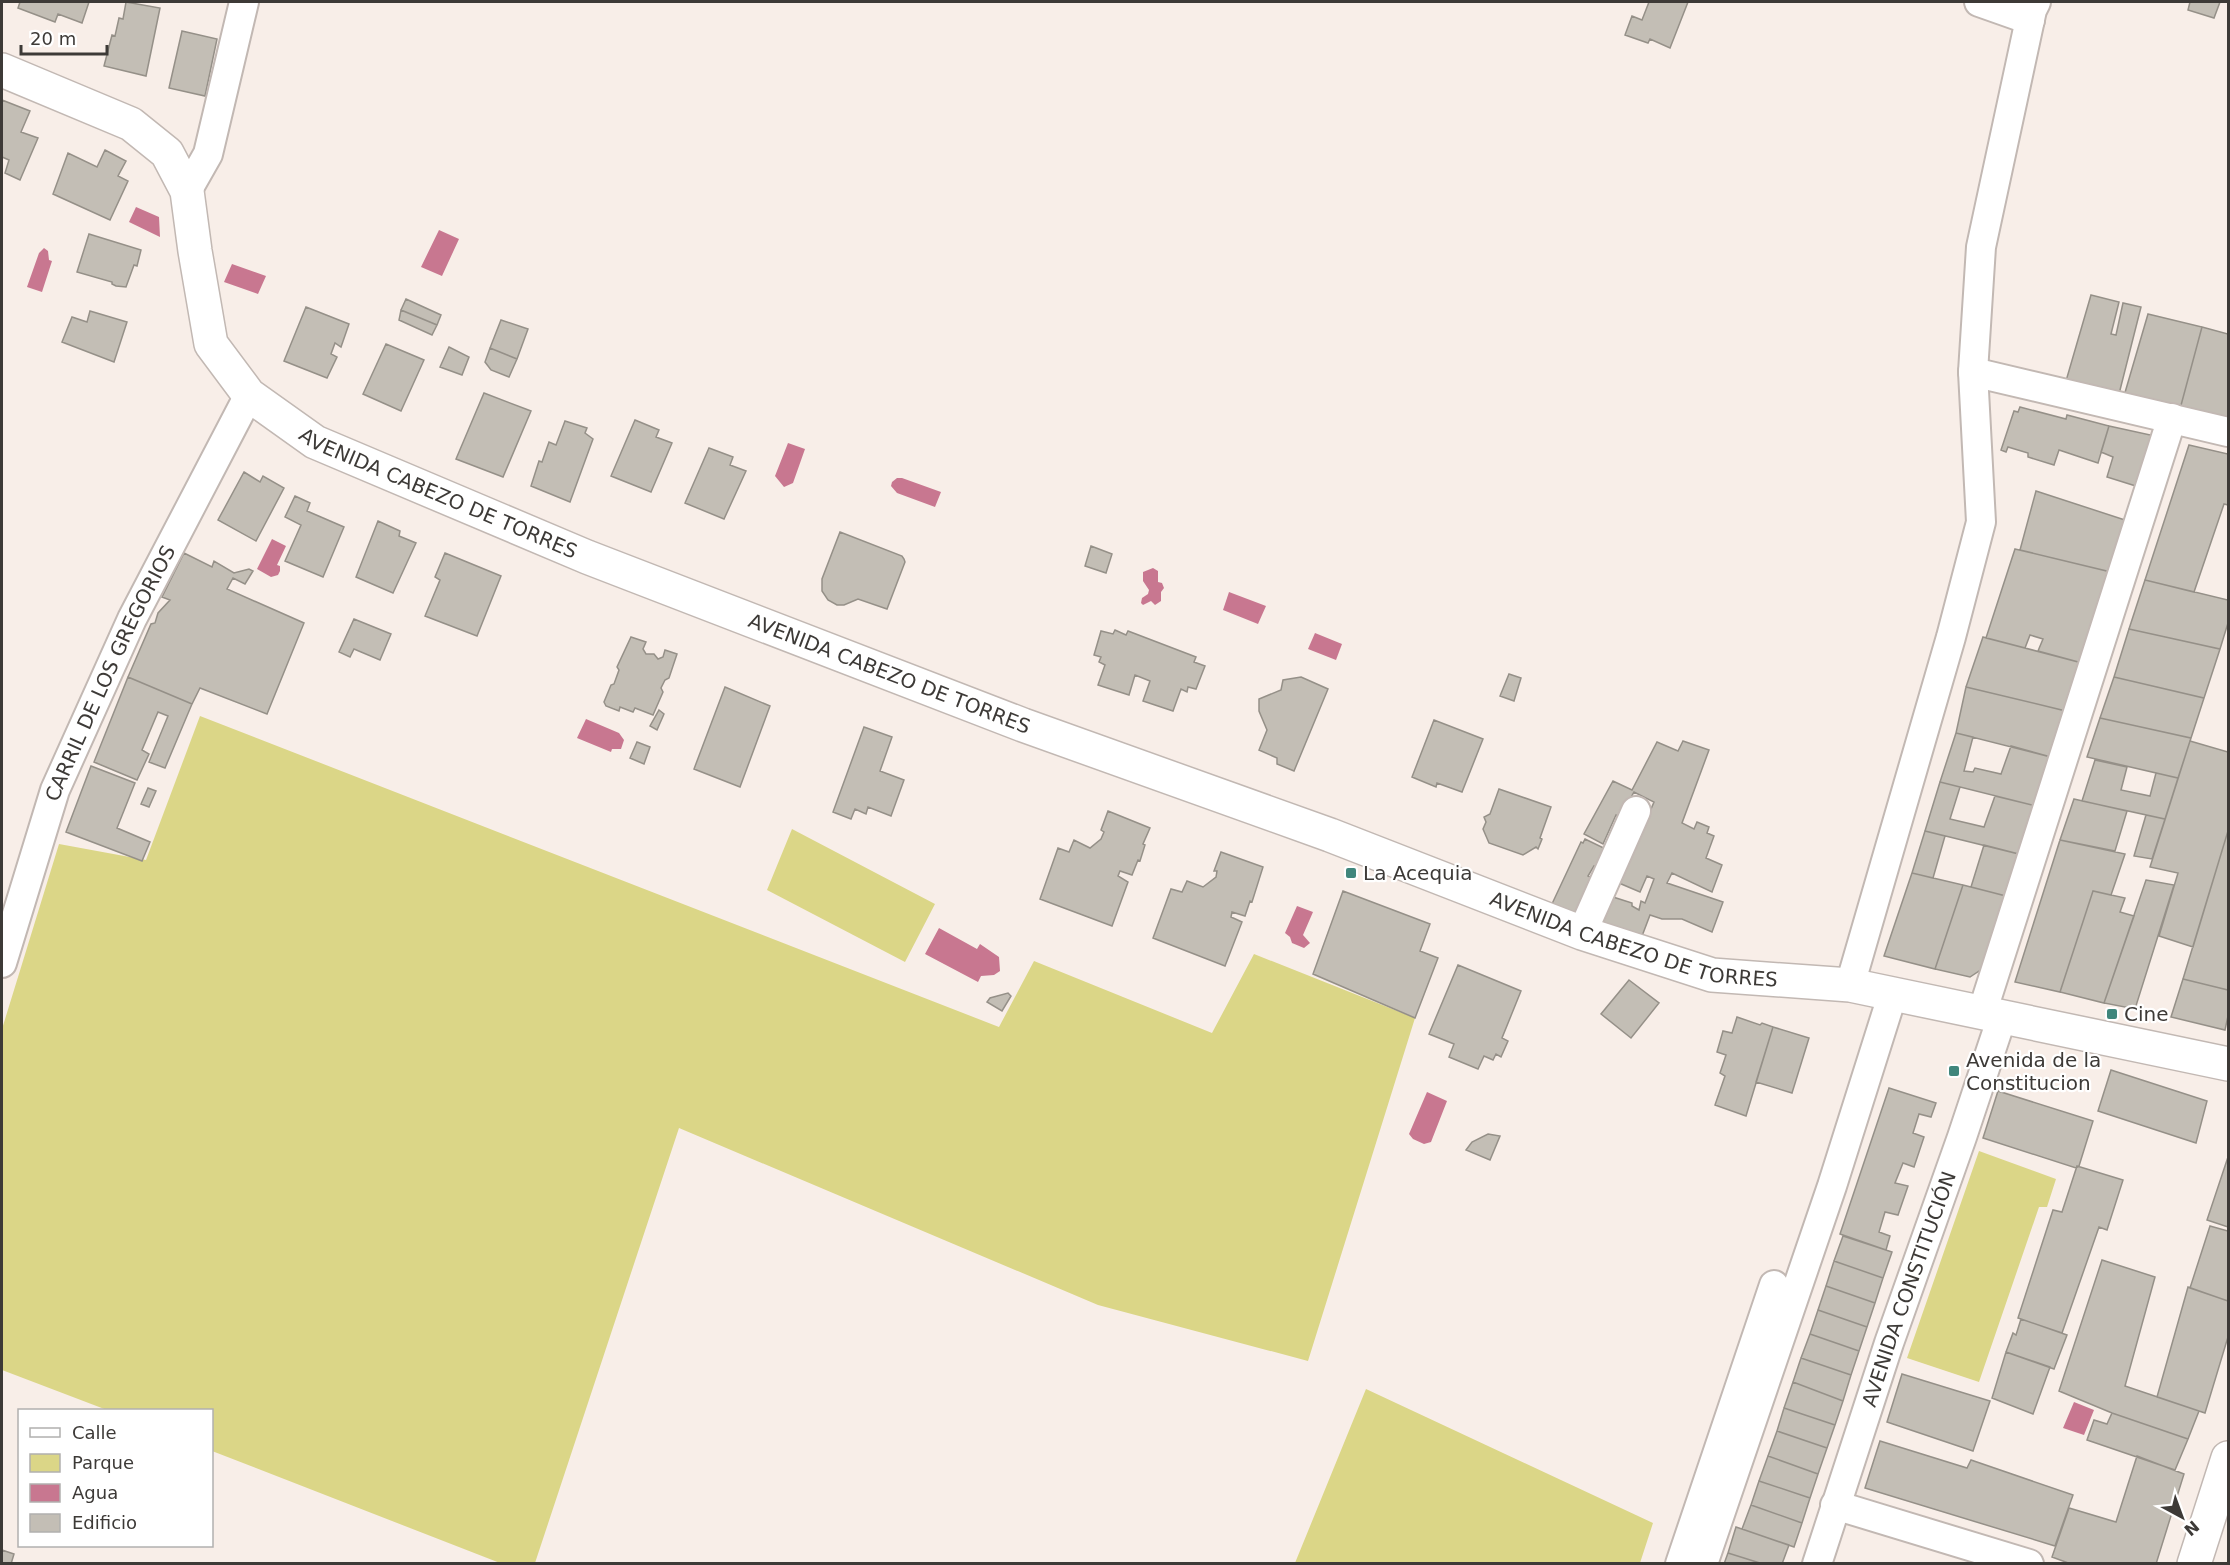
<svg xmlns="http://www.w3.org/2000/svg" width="2230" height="1565" font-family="'DejaVu Sans',sans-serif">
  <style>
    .green { fill: #dbd687 }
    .water { fill: #c87790 }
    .building { fill: #c3beb5; stroke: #959088; stroke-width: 1.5 }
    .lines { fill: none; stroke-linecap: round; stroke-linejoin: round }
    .minor-casing { stroke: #c2b8b3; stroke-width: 32 }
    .tertiary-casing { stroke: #c2b8b3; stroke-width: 36 }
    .minor { stroke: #fff; stroke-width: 28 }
    .tertiary { stroke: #fff; stroke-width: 33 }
    .poi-dot { fill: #40867c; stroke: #fff; stroke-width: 2 }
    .labels { text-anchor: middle; stroke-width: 4.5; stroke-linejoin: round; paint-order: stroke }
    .street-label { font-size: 20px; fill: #3d3a37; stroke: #fff }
    .poi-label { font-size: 20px; fill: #3d3a37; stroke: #fff; text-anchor: start }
  </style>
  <rect width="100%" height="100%" fill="#f8eee8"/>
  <path class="green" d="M200 716 999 1027 1034 961 1212 1033 1254 954 1415 1018 1308 1361 1098 1305 679 1128 535 1563H500L212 1451V1410H107L2 1370V1029L59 844 146 860Z
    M792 829 935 904 905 962 767 890Z
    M1979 1151 2056 1179 2047 1207H2039L1979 1382 1907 1358Z
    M1366 1389 1653 1523 1640 1563H1295Z"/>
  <path class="water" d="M136 207 159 217 160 237 129 222Z
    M439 230 459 239 442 276 421 267Z
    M44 248 48 251 49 260 52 261 42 292 27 287 39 253Z
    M232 264 266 276 258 294 224 282Z
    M788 443 805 449 793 483 784 487 775 476Z
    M897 478H902L941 492 935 507 897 493 891 486 892 482Z
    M272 539 286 546 277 565 280 566V571L278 575 271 577 257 569Z
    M1153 568 1158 571V582L1162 583 1164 588 1161 592V601L1155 605 1151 601 1143 605 1141 603 1142 598 1148 594 1149 590 1143 581V572Z
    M1229 592 1266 606 1258 624 1223 610Z
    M1315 633 1342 644 1336 660 1308 649Z
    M586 719 619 733 624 740 621 749H612L611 752 577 738Z
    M1297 906 1313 912 1303 935 1310 943 1304 948 1292 943 1290 937 1285 933Z
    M939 928 977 949 980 944 999 957 1000 971 994 975 981 976 978 982 925 954Z
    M1427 1092 1447 1101 1431 1142 1424 1144 1413 1139 1409 1134Z
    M2074 1402 2094 1410 2084 1435 2063 1428Z"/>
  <path class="building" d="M20 2H89L82 23 58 14 55 22 18 8Z
    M126 2 160 8 146 76 104 66 112 35 115 36 119 18 123 19Z
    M1649 2H1688L1670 48 1650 39 1648 43 1625 35 1632 16 1642 20Z
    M2190 2H2220L2214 18 2188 10Z
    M182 31 217 39 205 96 169 88Z
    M2 100 30 111 21 132 38 138 20 180 5 173 9 160 2 157Z
    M105 150 126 161 118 176 128 181 110 220 53 194 68 153 97 167Z
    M89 234 141 250 137 266 134 265 126 287 116 286 112 284V282L77 272Z
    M2091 295 2119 302 2111 334 2116 335 2123 303 2141 307 2119 394 2066 381Z
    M406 299 441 315 437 325 401 310Z
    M306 307 349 324 341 347 335 343 331 354 337 357 327 378 284 361Z
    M401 310 437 325 432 335 399 320Z
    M90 311 127 322 114 362 62 342 72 317 87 322Z
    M2148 314 2202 327 2180 409 2124 396Z
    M501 320 528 329 517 359 490 348Z
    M2202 327 2228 334V421L2180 409Z
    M386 344 424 360 401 411 363 394Z
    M449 347 469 357 462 375 440 367Z
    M490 348 517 359 509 377 491 370 485 362Z
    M484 393 531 411 503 477 456 459Z
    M2020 407 2066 419 2067 415 2109 426 2098 463 2059 450 2054 465 2028 457V453L2008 447 2006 452 2001 450 2014 411 2018 412Z
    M635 420 659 430 656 437 672 443 651 492 611 476Z
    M565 421 587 428 585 433 593 439 570 502 531 486 539 461 542 462 549 442 556 445Z
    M2109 426 2155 436 2139 487 2107 477 2113 457 2101 452Z
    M2189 445 2228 454V505L2224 504 2194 592 2145 580Z
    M709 448 733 457 730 465 746 471 724 519 685 503Z
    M244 472 260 482 263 476 284 488 256 541 218 520Z
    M2036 491 2128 521 2111 572 2020 550Z
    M295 496 310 503 307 511 344 527 323 577 285 561 301 525 285 517Z
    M378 521 400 531 399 536 416 543 393 593 356 577Z
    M840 532 902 556 904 559 905 562 887 609 858 599 844 605H837L828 600 822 591V579Z
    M1091 546 1112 554 1106 573 1085 566Z
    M2015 549 2111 572 2082 663 2038 651 2043 639 2030 635 2025 648 1986 638Z
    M184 553 212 567 214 561 234 573 249 569 253 571 245 584 233 578 227 589 304 623 267 714 200 688 192 704 128 677 151 624 155 623 158 613 170 600 162 597Z
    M445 553 501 576 477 636 425 616 440 580 435 577Z
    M2145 580 2228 600V623L2220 649 2129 629Z
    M354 619 391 634 380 660 354 649 350 657 339 652Z
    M2129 629 2220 649 2204 698 2114 677Z
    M1115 630 1126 635 1128 631 1196 657 1194 662 1205 666 1196 689 1188 687 1187 692 1181 689 1173 711 1143 701 1150 681 1135 675 1129 695 1098 685 1105 665 1099 662 1101 657 1094 655 1101 631 1113 634Z
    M631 637 646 642 643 649 646 654H654L658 659 663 657 665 650 677 654 669 678 665 680 661 688 663 692 653 715 635 708 633 712 620 707 619 711 606 706 604 702 611 685 614 684 619 670 617 667Z
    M1983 637 2082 663 2066 711 1966 687Z
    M1509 674 1521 678 1514 701 1500 696Z
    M128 677 192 704 165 768 149 762 168 716 158 712 142 750 149 754 137 780 94 762Z
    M1301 677 1328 689 1294 771 1277 764V758L1259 750 1267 730 1259 711V699L1281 690 1283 680Z
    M2114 677 2204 698 2191 738 2100 718Z
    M725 687 770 706 740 787 694 769Z
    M1966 687 2066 711 2051 757 1956 733Z
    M659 710 664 714 657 730 650 726Z
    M2100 718 2191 738 2178 778 2087 757Z
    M1434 720 1483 739 1462 792 1437 783 1436 787 1412 777Z
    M864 727 892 737 880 771 904 780 891 816 868 807 866 814 855 809 851 819 833 812Z
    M1956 733 1973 737 1964 771 1973 772 1975 768 2001 774 2011 746 2051 757 2036 806 1940 782Z
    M1683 741 1709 750 1682 823 1694 829 1697 822 1709 827 1707 833 1714 836 1706 858 1722 865 1712 892 1672 873 1667 883 1723 902 1712 932 1682 919H1662L1650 915 1639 944 1600 930 1613 897 1632 903V906L1639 910 1641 901 1645 903 1654 879 1647 876 1640 892 1619 883 1654 802 1634 792 1620 817 1616 815 1603 844 1584 834 1613 781 1632 790 1657 742 1678 751Z
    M2190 741 2228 752V831L2193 947 2159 936 2178 873 2150 867Z
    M637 742 650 747 644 764 630 758Z
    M2095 760 2127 767 2121 790 2150 796 2156 773 2178 778 2165 819 2082 801Z
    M91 766 135 783 117 828 150 842 142 861 66 832Z
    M1940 782 1960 787 1950 819 1984 827 1995 796 2036 806 2019 854 1925 831Z
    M148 788 156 791 149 807 141 804Z
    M1499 789 1551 807 1540 838 1542 839 1538 849 1536 847 1523 855 1489 843 1483 829 1486 822 1484 817 1490 814Z
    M2074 799 2127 811 2115 851 2060 840Z
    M1108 811 1150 828 1143 844 1145 845 1140 861 1138 860 1132 875 1120 871 1118 876 1128 882 1112 926 1040 899 1058 848 1069 852 1074 840 1090 848 1101 839 1104 832 1101 830Z
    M2146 815 2165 819 2152 859 2134 856Z
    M1925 831 1945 836 1933 878 1912 873Z
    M2228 831V990L2183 979Z
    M1585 839 1612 852 1604 869 1594 866 1588 876 1594 879 1576 916 1551 906 1581 842 1583 843Z
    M2060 840 2125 854 2111 895 2093 891 2060 992 2015 982Z
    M1984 845 2019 854 2006 896 1971 887Z
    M1221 852 1263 867 1252 902 1250 901 1245 916 1232 912 1231 917 1242 922 1225 966 1153 938 1171 889 1182 892 1187 881 1203 887 1216 877 1217 871H1214Z
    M1912 873 1963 885 1935 969 1884 956Z
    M2146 880 2174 885 2135 1009 2104 1003Z
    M1963 885 2006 896 1982 969 1970 977 1935 969Z
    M1343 891 1430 924 1420 951 1438 958 1415 1018 1313 974Z
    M2093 891 2125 898 2120 912 2134 916 2104 1003 2060 992Z
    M1458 965 1521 991 1502 1038 1508 1041 1501 1057 1496 1054 1493 1060 1484 1056 1478 1069 1449 1057 1454 1044 1429 1034Z
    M2183 979 2228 990V1016L2225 1030 2171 1017Z
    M1629 980 1659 1003 1631 1038 1601 1014Z
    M1008 993 1011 996 1002 1011 987 1002 990 998Z
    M1737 1017 1760 1025 1762 1023 1773 1027 1746 1116 1715 1105 1725 1076 1720 1073 1726 1055 1717 1052 1723 1031 1732 1033Z
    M1773 1027 1809 1038 1792 1093 1756 1082Z
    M2111 1070 2207 1101 2196 1143 2098 1111Z
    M1889 1088 1936 1103 1931 1117 1919 1114 1913 1133 1924 1137 1914 1167 1903 1163 1895 1183 1908 1186 1898 1215 1885 1212 1879 1232 1890 1236 1886 1250 1840 1234Z
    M1998 1091 2093 1121 2079 1166 2076 1168 1983 1138Z
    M1488 1134 1500 1136 1490 1160 1466 1150 1472 1142Z
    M2228 1157V1227L2207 1220Z
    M2077 1166 2123 1180 2107 1230 2099 1227 2062 1333 2018 1318 2053 1210 2062 1212Z
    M2210 1226 2228 1231V1301L2190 1288Z
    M1843 1236 1892 1252 1883 1278 1834 1261Z
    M2102 1260 2155 1277 2125 1386 2199 1411 2188 1439 2112 1413 2059 1391Z
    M1834 1261 1883 1278 1875 1303 1826 1286Z
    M1826 1286 1875 1303 1867 1327 1818 1310Z
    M2188 1287 2228 1301V1337L2205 1413 2157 1397Z
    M1818 1310 1867 1327 1859 1351 1810 1334Z
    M2021 1319 2067 1335 2054 1369 2006 1352 2013 1333 2016 1335Z
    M1810 1334 1859 1351 1851 1375 1801 1358Z
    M2006 1352 2050 1367 2033 1414 1992 1398Z
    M1801 1358 1851 1375 1843 1401 1793 1382Z
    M1902 1374 1990 1401 1973 1451 1887 1422Z
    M1793 1382 1843 1401 1835 1425 1784 1408Z
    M1784 1408 1835 1425 1827 1448 1777 1431Z
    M2112 1413 2188 1439 2175 1470 2087 1440 2094 1420 2107 1424Z
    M1777 1431 1827 1448 1818 1474 1768 1456Z
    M1880 1441 1967 1468 1971 1460 2073 1495 2055 1546 1865 1488Z
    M1768 1456 1818 1474 1810 1498 1759 1481Z
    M2137 1456 2184 1474 2156 1564H2071L2052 1557 2069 1508 2116 1522Z
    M1759 1481 1810 1498 1802 1523 1751 1505Z
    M1751 1505 1802 1523 1794 1547 1742 1529Z
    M1736 1527 1789 1545 1782 1564H1763L1728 1553Z
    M2 1550 14 1554 11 1564H2Z
    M1728 1553 1763 1564H1724Z"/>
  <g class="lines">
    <defs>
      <g id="minor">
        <path d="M1979 2 2030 20"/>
        <path d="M187 191 208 154 244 2"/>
        <path d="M1973 372 2228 432"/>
        <path d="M1582 933 1636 811"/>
        <path id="s1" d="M2 963 55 790 132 619 249 395"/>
        <path d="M1850 985 1951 637 1981 522 1973 372 1981 247 2032 10 2036 2"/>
        <path d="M1982 1013 2172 418"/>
        <path d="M1835 1505 2029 1564"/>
        <path d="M1680 1564 1774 1285"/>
        <path d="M1703 1564 1832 1186 1893 993"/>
        <path id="s2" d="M1817 1564 1889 1343 1962 1137 2002 1017"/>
      </g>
      <g id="tertiary">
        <path id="s3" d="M2 70 131 124 167 153 187 191 195 251 211 344 249 395 315 442 587 557 1023 725 1330 835 1582 933 1712 975 1850 985 2228 1064"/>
        <path d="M2194 1564 2228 1458"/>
      </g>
    </defs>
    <use href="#minor" class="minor-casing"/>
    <use href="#tertiary" class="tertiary-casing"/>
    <use href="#minor" class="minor"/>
    <use href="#tertiary" class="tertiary"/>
  </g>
  <g class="poi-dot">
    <rect x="1345" y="867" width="12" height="12" rx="3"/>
    <rect x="2106" y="1008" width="12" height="12" rx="3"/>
    <rect x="1948" y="1065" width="12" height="12" rx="3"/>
  </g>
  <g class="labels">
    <g class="street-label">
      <text dy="7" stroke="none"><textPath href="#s3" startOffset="662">AVENIDA CABEZO DE TORRES</textPath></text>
      <text dy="7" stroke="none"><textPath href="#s1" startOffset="310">CARRIL DE LOS GREGORIOS</textPath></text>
      <text dy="7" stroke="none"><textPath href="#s3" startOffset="1148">AVENIDA CABEZO DE TORRES</textPath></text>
      <text dy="7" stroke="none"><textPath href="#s3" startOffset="1940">AVENIDA CABEZO DE TORRES</textPath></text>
      <text dy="7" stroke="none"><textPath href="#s2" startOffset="290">AVENIDA CONSTITUCIÓN</textPath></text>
    </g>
    <g class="poi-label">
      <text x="1363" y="880">La Acequia</text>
      <text x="2124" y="1021">Cine</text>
      <text x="1966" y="1067">Avenida de la<tspan x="1966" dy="23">Constitucion</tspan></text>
    </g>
  </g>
  <rect width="2230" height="1565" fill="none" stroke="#3d3a37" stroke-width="6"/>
  <rect x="18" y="1409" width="195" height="138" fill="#ffffff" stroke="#b1b0af" stroke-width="1.5"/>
  <rect x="30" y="1428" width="30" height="9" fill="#ffffff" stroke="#b1b0af" stroke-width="1.5"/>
  <text x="72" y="1439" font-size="18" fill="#3d3a37">Calle</text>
  <rect x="30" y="1454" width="30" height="18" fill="#dbd687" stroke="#b1b0af" stroke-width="1.5"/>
  <text x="72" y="1469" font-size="18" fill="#3d3a37">Parque</text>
  <rect x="30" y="1484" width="30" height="18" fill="#c87790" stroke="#b1b0af" stroke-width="1.5"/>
  <text x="72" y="1499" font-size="18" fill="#3d3a37">Agua</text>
  <rect x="30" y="1514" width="30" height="18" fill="#c3beb5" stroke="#b1b0af" stroke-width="1.5"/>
  <text x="72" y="1529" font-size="18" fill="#3d3a37">Edificio</text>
  <g transform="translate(2182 1517) rotate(139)" stroke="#ffffff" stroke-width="4.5" paint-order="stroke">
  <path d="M0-4.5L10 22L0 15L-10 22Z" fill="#3d3a37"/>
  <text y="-9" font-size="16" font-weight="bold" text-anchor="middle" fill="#3d3a37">N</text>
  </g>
  <path d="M21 45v9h86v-9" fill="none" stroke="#3d3a37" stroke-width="3"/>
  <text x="30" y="45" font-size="18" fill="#3d3a37" stroke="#ffffff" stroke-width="4.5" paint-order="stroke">20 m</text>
</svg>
